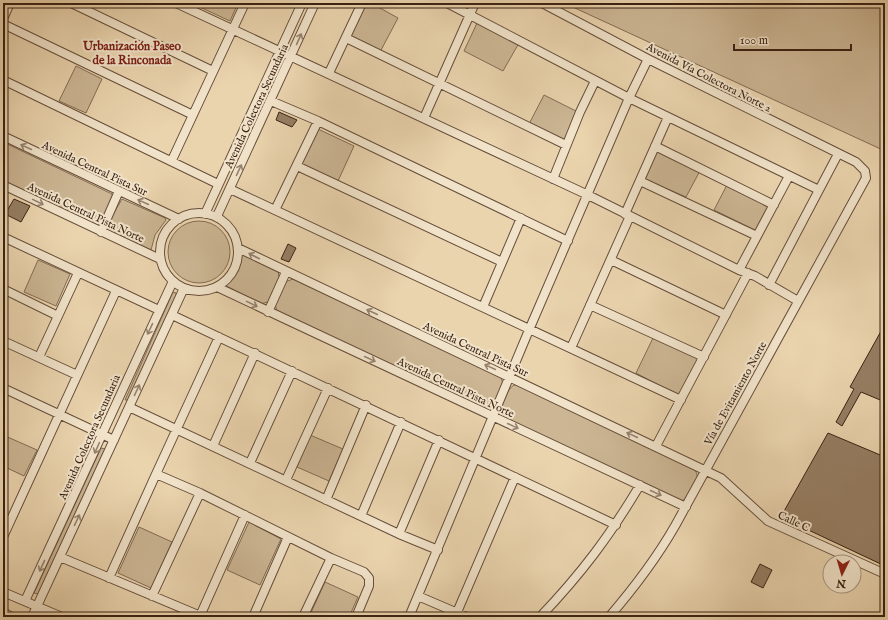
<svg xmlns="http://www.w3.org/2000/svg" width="888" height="620" font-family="'IM FELL English',serif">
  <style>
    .green { fill: #ccb694; stroke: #836c54 }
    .building { fill: #967f64; stroke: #3a2213 }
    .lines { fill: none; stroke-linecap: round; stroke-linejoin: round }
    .minor-casing { stroke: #664e3a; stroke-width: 10 }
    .minor { stroke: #f1e3ca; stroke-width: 8 }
    .oneway { stroke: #96826e }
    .labels { text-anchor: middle; stroke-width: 4; stroke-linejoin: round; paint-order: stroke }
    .street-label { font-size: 11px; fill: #3a2213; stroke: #f1e3ca }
    .neighbourhood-label { font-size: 12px; font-weight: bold; fill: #7a1f14; stroke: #f1e3ca }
  </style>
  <rect width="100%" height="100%" fill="#ead4ae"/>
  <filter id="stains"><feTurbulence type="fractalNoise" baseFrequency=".005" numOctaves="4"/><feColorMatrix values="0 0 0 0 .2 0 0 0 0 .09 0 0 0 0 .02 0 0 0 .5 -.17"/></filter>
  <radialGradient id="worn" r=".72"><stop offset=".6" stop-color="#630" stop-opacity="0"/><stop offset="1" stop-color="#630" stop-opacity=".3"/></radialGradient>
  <path class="green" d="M191 3H238L230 21Z
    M364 3H371L398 18 380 52 348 37Z
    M564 3H885V151Z
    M478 21 519 43 503 71 464 51Z
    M76 66 102 79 86 113 59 101Z
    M544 95 578 112 565 142 529 124Z
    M318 129 354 146 338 181 301 165Z
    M3 142 112 194 113 199 102 222 96 225 3 181Z
    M658 146 702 167 686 197 642 178Z
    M730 179 778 204 761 233 714 210Z
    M122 199 165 218 166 220 155 235 151 250 111 232 107 228V225Z
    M168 252a31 31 0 1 1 62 0a31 31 0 1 1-62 0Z
    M240 254 278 271 279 277 268 302 260 304 225 285 237 271Z
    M38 260 70 274 56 306 24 292Z
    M293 279 501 377 503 384 492 409 488 410 277 311 275 304 285 282Z
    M173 292 176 293V295L128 400H125Z
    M653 338 696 357 697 363 681 393 677 395 636 373Z
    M514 385H518L694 469C702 478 693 489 688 499L679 501 503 418 500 415C501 406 506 390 514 385Z
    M3 435 37 450 24 476 3 466Z
    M310 435 343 449 329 481 297 467Z
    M101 448 105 449 38 594 34 593Z
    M249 522 281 539 260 585 227 570Z
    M139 527 172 542 151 588 118 573Z
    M325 582 358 597 349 617H309Z"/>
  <path class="building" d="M279 112 297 120 292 127 276 120Z
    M14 199 30 206 21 222 5 214Z
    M288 244 296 248 289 262 281 259Z
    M885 324V402L861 392 842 426 836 422 854 389 850 387Z
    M828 433 885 457V566L785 519 783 513Z
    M760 564 772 570 763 588 751 582Z"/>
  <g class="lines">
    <defs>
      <path id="minor" d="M71 3 213 71
        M176 3 588 195 739 270 755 276 798 301
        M447 3 629 98 819 190
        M542 3 648 59 856 162 865 171 866 178 675 526C656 559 634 588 609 617
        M3 19 10 3
        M3 24 193 115
        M346 38 566 145
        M329 73 362 3
        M3 80 218 184
        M271 101 318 121 568 241
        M424 118 475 3
        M3 136 179 219
        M655 146 774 205
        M172 160 245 3
        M297 166 502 262
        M553 179 580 112 595 81
        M640 181 757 236
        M3 185 160 259
        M230 189 681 400
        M275 210 318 121
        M160 252a39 39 0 1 1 78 0a39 39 0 1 1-78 0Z
        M205 214 302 3
        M625 214 668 117
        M218 218V214L315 3
        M101 232 119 191
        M3 237 159 310
        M238 248 721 478 768 521 885 574
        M611 260 726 315
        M739 270 789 176
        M769 285 838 154
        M217 287 686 507
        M3 289 58 316
        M590 305 704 357
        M483 307 521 218
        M268 312 286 272
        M172 315 616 525
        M3 341 77 375
        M571 348 630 216
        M39 357 78 273
        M3 388 114 440
        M129 407 399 534 438 550
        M213 446 255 353
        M656 446 748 273
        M250 463 292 371
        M156 474 219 337
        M286 480 328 388
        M200 493 331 558 364 572 369 578V586L356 617
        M326 500 366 405
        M361 516 401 422
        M399 534 439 440
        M3 537 116 291
        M60 557 203 617
        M109 578 156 474 200 493 152 596
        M3 592 62 617
        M418 596 467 617
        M25 601 173 281
        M3 612 12 617
        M200 616 245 515
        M32 617 184 288
        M253 617 288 537
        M303 617 331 558
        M409 617 529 330 629 98 648 59
        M455 617 515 477
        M540 617C581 574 609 537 640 485"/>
    </defs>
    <use href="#minor" class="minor-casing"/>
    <use href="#minor" class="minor"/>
  </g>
  <defs><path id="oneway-shaft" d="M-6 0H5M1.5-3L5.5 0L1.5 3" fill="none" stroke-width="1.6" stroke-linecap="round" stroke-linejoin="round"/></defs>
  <g class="oneway">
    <use href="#oneway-shaft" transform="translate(299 39) rotate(-66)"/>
    <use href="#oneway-shaft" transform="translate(26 147) rotate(-155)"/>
    <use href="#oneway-shaft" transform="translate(239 170) rotate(-65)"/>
    <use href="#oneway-shaft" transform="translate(38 202) rotate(26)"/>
    <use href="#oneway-shaft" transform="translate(143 202) rotate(-155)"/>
    <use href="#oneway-shaft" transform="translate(254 256) rotate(-153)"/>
    <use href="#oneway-shaft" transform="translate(252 304) rotate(26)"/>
    <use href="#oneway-shaft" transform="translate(372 312) rotate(-155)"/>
    <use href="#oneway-shaft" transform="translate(150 329) rotate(115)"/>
    <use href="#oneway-shaft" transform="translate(370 359) rotate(25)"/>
    <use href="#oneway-shaft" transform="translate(490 367) rotate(-155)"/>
    <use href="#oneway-shaft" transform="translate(137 390) rotate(-65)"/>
    <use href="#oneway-shaft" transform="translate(513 426) rotate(25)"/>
    <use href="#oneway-shaft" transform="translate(632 435) rotate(-155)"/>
    <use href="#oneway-shaft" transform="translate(97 448) rotate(114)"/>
    <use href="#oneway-shaft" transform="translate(656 493) rotate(25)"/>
    <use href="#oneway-shaft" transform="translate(77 520) rotate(-65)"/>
    <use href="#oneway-shaft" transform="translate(42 566) rotate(115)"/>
  </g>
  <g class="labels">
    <g class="street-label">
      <text transform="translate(709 77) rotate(27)" y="4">Avenida Vía Colectora Norte 2</text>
      <text transform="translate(256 106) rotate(-65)" y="4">Avenida Colectora Secundaria</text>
      <text transform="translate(95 168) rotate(25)" y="4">Avenida Central Pista Sur</text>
      <text transform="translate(86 212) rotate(25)" y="4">Avenida Central Pista Norte</text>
      <text transform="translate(476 349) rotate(25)" y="4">Avenida Central Pista Sur</text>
      <text transform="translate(456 387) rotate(25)" y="4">Avenida Central Pista Norte</text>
      <text transform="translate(735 393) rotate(-61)" y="4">Vía de Evitamiento Norte</text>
      <text transform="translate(89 437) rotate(-66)" y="4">Avenida Colectora Secundaria</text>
      <text transform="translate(794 521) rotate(25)" y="4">Calle C</text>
    </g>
    <g class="neighbourhood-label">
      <text x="132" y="50">Urbanización Paseo<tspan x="132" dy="14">de la Rinconada</tspan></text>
    </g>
  </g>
  <rect width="888" height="620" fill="none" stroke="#ead4ae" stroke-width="16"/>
  <rect x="4" y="4" width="880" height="612" fill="none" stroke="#3a2213" stroke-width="2"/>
  <rect x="8" y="8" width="872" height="604" fill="none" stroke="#3a2213"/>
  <g transform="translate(842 574) rotate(185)"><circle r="19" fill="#f1e3ca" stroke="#a89681"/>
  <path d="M0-3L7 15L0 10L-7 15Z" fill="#8f2418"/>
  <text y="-6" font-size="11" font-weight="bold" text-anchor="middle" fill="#3a2213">N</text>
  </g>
  <path d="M734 44v6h117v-6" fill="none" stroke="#3a2213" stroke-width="2"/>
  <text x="740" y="44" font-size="12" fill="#3a2213" stroke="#f1e3ca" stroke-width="3" paint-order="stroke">100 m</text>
  <rect width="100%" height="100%" filter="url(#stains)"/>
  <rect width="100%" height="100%" fill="url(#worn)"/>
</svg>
